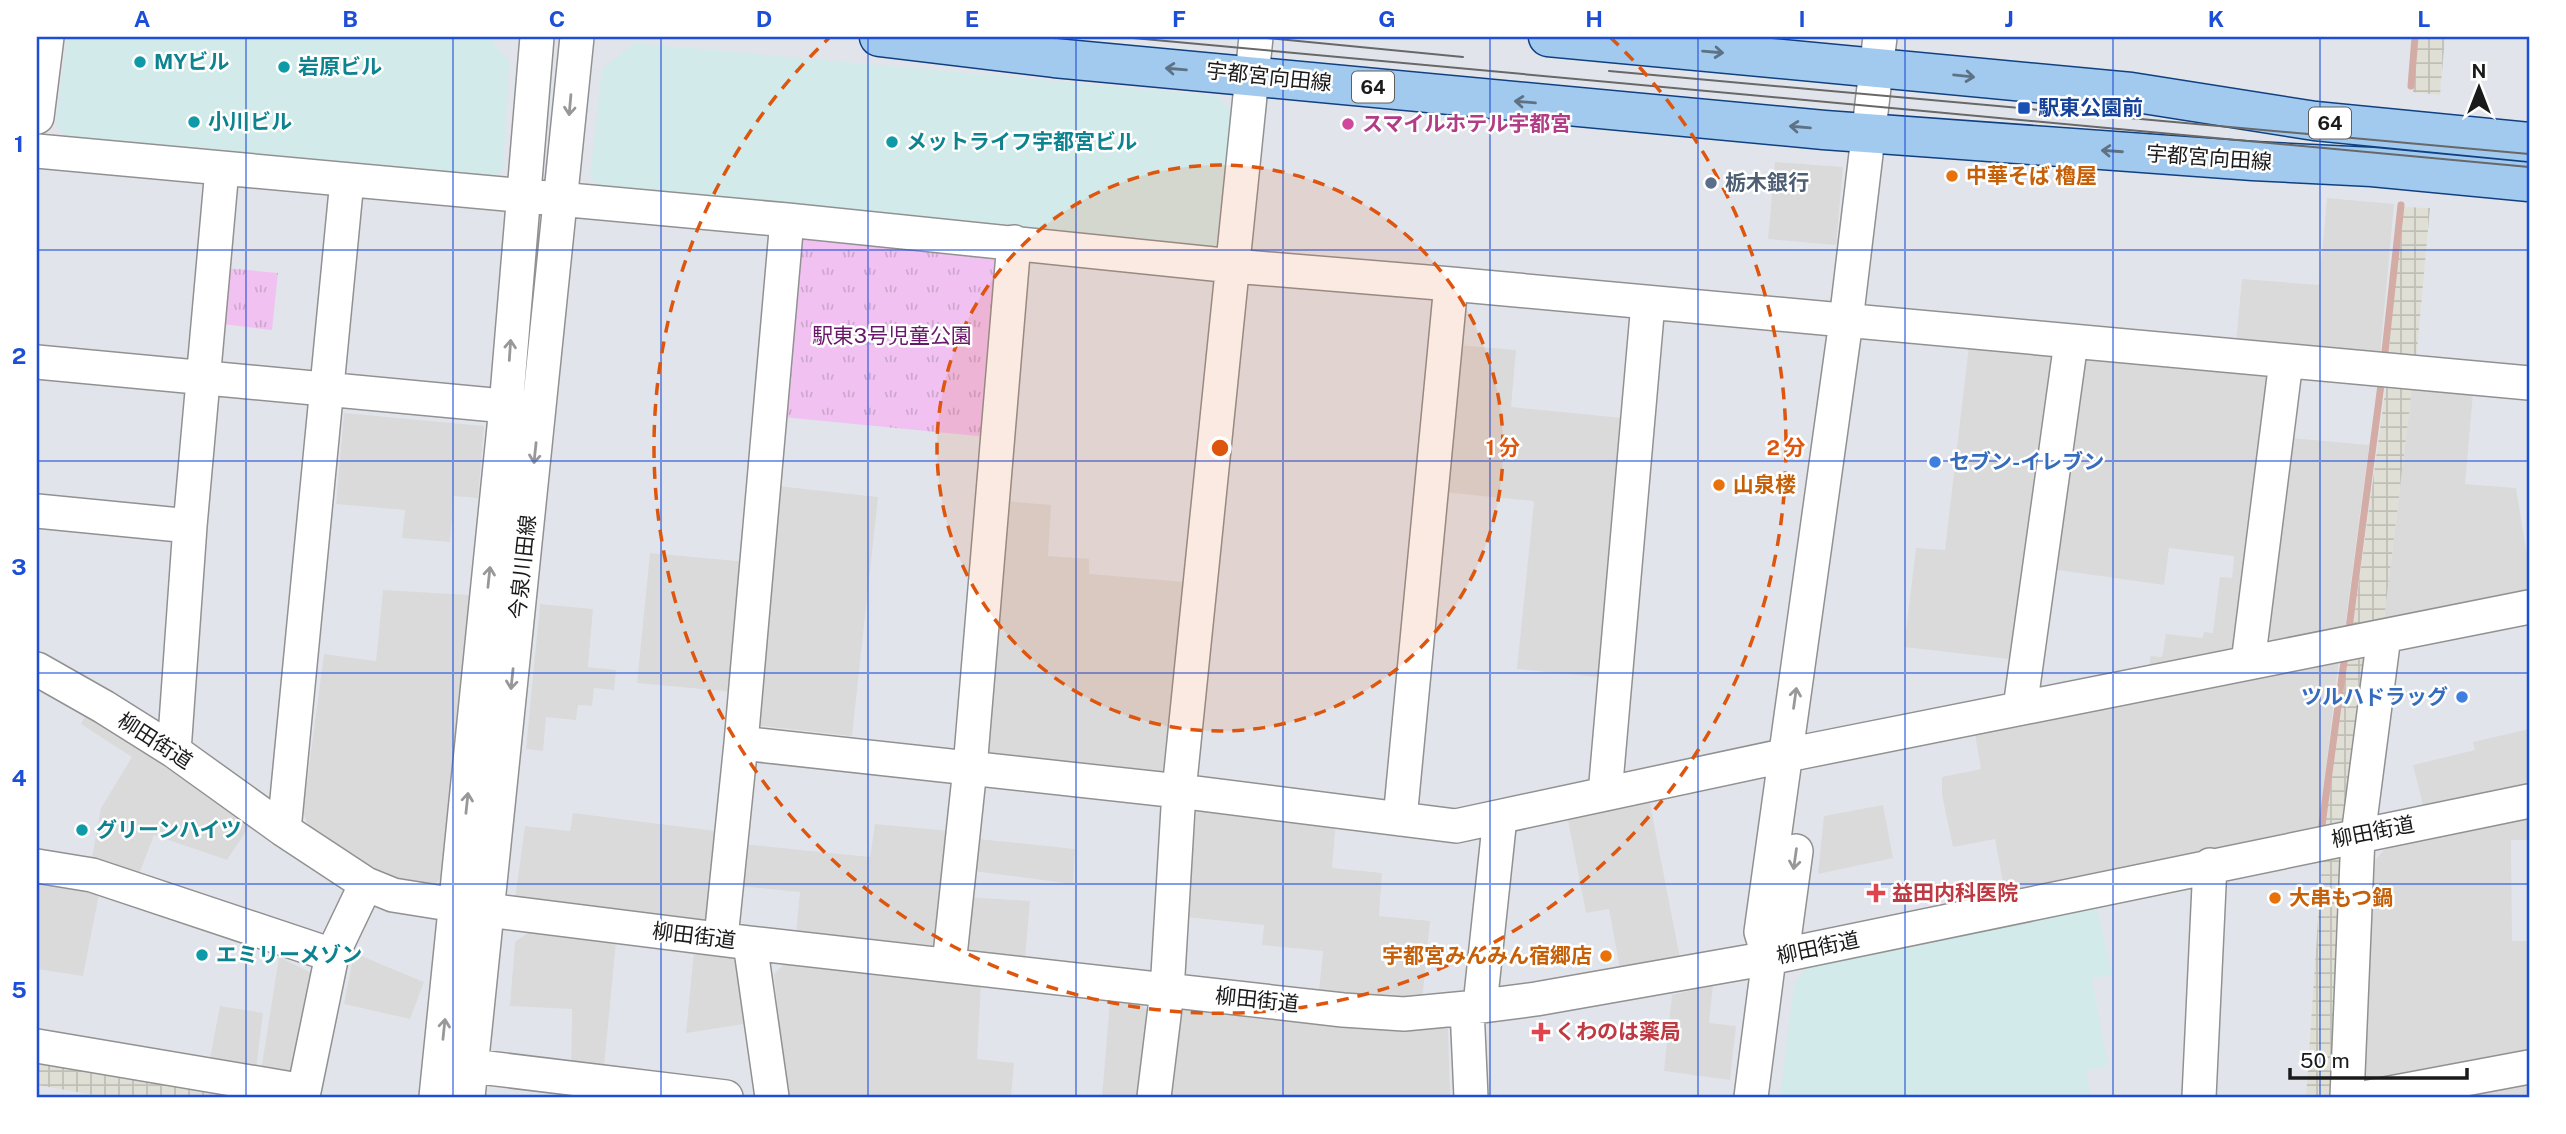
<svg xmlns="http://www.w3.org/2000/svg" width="2566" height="1134" font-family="'Public Sans','Noto Sans JP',sans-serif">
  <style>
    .commercial { fill: #d2eae9 }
    .park { fill: url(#park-tufts) }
    .parking { fill: #dadada }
    .plaza { fill: url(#plaza-grid) }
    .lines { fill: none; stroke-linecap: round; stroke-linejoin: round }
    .stream { stroke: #d4aca6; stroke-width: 7 }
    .minor-casing { stroke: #919191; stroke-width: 36 }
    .major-casing { stroke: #114080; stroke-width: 41 }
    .minor { stroke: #fff; stroke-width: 33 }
    .major { stroke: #a2caef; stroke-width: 38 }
    .tram { stroke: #686868; stroke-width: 2 }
    .oneway { stroke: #5e7284 }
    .oneway2 { stroke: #989898 }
    .grid { fill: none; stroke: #1d4ed8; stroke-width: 2; stroke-opacity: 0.55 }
    .ring { fill: none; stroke: #de560d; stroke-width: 3.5; stroke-dasharray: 12 9 }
    .culture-dot { fill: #0f9aa8; stroke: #fff; stroke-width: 2.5 }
    .transit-dot { fill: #1a4fb4; stroke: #fff; stroke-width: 2.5 }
    .hotel-dot { fill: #d1479c; stroke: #fff; stroke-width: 2.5 }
    .food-dot { fill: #e8710a; stroke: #fff; stroke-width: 2.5 }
    .service-dot { fill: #5c6f8a; stroke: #fff; stroke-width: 2.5 }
    .shop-dot { fill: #3f7fe0; stroke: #fff; stroke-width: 2.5 }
    .health-dot { fill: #e0444e; stroke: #fff; stroke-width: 2.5 }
    .labels { text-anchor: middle; stroke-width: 5; stroke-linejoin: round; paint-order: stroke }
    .shield { fill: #fff; stroke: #5f5f5f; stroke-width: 2 }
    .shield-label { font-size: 19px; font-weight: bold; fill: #1a1a1a }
    .culture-label { font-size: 21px; font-weight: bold; fill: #0d838f; stroke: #fff; text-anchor: start }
    .street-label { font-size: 21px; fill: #1a1a1a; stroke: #fff }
    .transit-label { font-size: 21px; font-weight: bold; fill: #164399; stroke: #fff; text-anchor: start }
    .hotel-label { font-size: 21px; font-weight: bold; fill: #b23c85; stroke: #fff; text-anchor: start }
    .food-label { font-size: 21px; font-weight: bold; fill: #c56008; stroke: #fff; text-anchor: start }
    .service-label { font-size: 21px; font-weight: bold; fill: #4e5e75; stroke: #fff; text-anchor: start }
    .park-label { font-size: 21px; fill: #691869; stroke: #fff }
    .shop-label { font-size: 21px; font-weight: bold; fill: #366cbe; stroke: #fff; text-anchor: start }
    .health-label { font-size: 21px; font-weight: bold; fill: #be3a42; stroke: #fff; text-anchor: start }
    .centre { fill: #de560d; stroke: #fff; stroke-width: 3.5 }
    .ring-label { font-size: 21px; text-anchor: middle; font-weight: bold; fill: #de560d; stroke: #fff; stroke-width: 5; stroke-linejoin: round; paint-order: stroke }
    .neatline { fill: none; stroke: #1d4ed8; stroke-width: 2.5 }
    .grid-label { font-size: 23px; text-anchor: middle; font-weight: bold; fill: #1d4ed8 }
  </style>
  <defs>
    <pattern id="park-tufts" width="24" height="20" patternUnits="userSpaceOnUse" patternTransform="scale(1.75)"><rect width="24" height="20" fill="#f1c2f1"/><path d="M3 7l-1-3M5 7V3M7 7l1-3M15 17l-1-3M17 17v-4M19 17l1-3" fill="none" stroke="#cea6ce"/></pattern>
    <pattern id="plaza-grid" width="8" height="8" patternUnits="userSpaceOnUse" patternTransform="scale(1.75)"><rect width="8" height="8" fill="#e0dfd6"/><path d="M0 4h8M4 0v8" fill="none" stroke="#c0bfb7"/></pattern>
  </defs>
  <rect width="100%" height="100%" fill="#e1e5eb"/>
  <path class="commercial" d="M67 37H488L509 61 503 169 489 180 68 141 56 123Z
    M634 43 1218 96 1232 111 1221 236 1214 248 600 190 590 176 602 69Z
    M2096 904 2112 974 2092 979 2108 1066 2086 1071 2091 1097H1780L1794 984 1810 964Z"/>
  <path class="park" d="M801 234 1002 255 988 437 782 417Z
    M227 268 278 273 272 330 221 324Z"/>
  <path class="parking" d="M1775 162 1843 167 1836 245 1768 239Z
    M2327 198 2394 204 2380 355 2236 342 2242 279 2319 285Z
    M1457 345 1516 350 1511 407 1623 418 1598 677 1517 669 1534 501 1442 492Z
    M1969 345 2054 354 2018 660 1904 647 1916 548 1945 550Z
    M2093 357 2266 372 2279 388 2240 654 2147 676 2151 656 2162 657 2166 634 2203 638 2204 632 2213 633 2220 577 2232 578 2234 556 2169 548 2164 585 2051 569 2077 370Z
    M2412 388 2473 394 2465 484 2516 488 2529 567V597L2383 628Z
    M344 413 484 426 478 498 454 496 450 542 402 538 405 510 336 504Z
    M2291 438 2369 445 2344 635 2281 648 2264 633Z
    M778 486 878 497 852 736 752 725Z
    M1001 501 1051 505 1048 556 1089 559V574L1185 582 1170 773 980 757Z
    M650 553 748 562 735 692 637 683Z
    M383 590 470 595 442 878 428 888 400 882 330 843 309 828 303 812 324 654 376 661Z
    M540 604 593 609 588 667 616 670 614 690 594 688 592 706 578 705 576 720 546 717 543 751 526 749Z
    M2339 659 2319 826 2131 869 2005 894 1995 839 1953 847 1942 795V777L1981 769 1975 734Z
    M86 714 251 824 227 860 154 835 138 877 91 863 101 808 132 757 81 724Z
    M2529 729V788L2425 813 2413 765 2475 750 2473 742Z
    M1649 799 1680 958 1620 969 1609 909 1586 913 1567 815Z
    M1883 805 1893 858 1818 874 1824 816Z
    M1197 807 1336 821 1332 868 1382 873 1379 916 1430 921 1422 1001 1319 991 1323 951 1262 945 1264 925 1186 917Z
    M573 813 723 832 717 912 703 923 515 899 525 826 570 831Z
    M2529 819V840H2511L2512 941H2529V1056L2375 1087 2360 1072 2375 860 2387 847Z
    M875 824 951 831 940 946 796 932 800 892 739 886 743 844 870 857Z
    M979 839 1075 849 1073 884 966 870Z
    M37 879 100 889 83 976 37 969Z
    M968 897 1030 901 1025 959 964 954Z
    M530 931 616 942 603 1078 571 1073 572 1009 510 1006 515 942Z
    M694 950 737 955 756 1022 686 1033Z
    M354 953 424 982 410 1019 344 1004Z
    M279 957 318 976 303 1066 286 1077 261 1071Z
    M786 962 981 984 977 1059 1014 1063 1011 1097H787L774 974Z
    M1713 985 1709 1023 1736 1026 1730 1080 1664 1071 1672 995Z
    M1110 1001 1141 1004 1152 1016 1145 1097H1102Z
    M220 1006 263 1013 256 1070 209 1063Z
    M1188 1008 1238 1016 1327 1023 1442 1024 1448 1029 1450 1097H1167L1174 1018Z
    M2529 1080V1097H2442Z"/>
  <path class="plaza" d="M2418 37H2445L2440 95 2413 92Z
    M2403 207 2430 208 2416 361 2388 356Z
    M2386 385 2412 388 2383 628 2352 633Z
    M2362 655 2374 666 2347 824 2325 825 2347 658Z
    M2345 857 2335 1091 2329 1097H2306L2322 861Z
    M37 1059 260 1097H105L37 1085Z"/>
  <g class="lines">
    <path class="stream" d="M2411 86 2415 37
      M2384 361 2401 205
      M2348 636 2382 377
      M2322 825 2345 654"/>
    <defs>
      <path id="minor" d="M37 117 47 37
        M37 151 787 220 1233 266 1451 284 2529 383
        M37 362 526 408
        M37 511 190 526
        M2248 663 2286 361
        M37 669 104 707 174 751 284 830 366 884 393 895 487 910 750 943 1343 1010 1404 1014 1467 1008 1536 999 1769 958 2529 801
        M2020 708 2071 342
        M741 743 1179 791 1456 826 1787 755 2529 607
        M174 751 190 526 222 169
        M1605 794 1648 303
        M1400 819 1451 284
        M284 830 347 180
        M37 866 92 875 332 955
        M721 938 741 743 787 220
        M750 943 772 1097
        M1769 958 1785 932 1796 851
        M949 965 970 768 1014 242
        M1480 1005 1500 817
        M1467 1008 1471 1097
        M37 1046 304 1091 332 955 366 884
        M471 1066 726 1097
        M436 1097 506 407 537 37
        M468 1097 577 37
        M1154 1097 1167 991 1179 791 1256 37
        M1751 1097 1769 958 1761 932 1846 321 1880 37
        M2199 1097 2210 865
        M2347 1097 2358 836 2384 636
        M2369 1097 2529 1067"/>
      <path id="major" d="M879 37 1054 58 1824 130 2253 161 2372 167 2529 182
        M1548 37 2131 92 2315 121 2529 142"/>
    </defs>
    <use href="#minor" class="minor-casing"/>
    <use href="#major" class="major-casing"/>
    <use href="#minor" class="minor"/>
    <use href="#major" class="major"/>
    <path class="tram" d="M1122 37 2529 167
      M1257 37 1463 57
      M1609 71 2529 154"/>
  </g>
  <defs><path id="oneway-shaft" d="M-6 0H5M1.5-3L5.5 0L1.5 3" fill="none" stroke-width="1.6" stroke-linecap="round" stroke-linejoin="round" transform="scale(1.75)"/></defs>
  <g class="oneway">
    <use href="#oneway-shaft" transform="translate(1713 52) rotate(5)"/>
    <use href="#oneway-shaft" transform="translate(1176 69) rotate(-175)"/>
    <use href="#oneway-shaft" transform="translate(1964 76) rotate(6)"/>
    <use href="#oneway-shaft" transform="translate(1525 102) rotate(-175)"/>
    <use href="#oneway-shaft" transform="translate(1800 127) rotate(-175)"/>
    <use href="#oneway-shaft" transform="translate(2112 151) rotate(-176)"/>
  </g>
  <g class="oneway2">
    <use href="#oneway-shaft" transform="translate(570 105) rotate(95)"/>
    <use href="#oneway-shaft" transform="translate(510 350) rotate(-86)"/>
    <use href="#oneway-shaft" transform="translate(535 453) rotate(96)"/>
    <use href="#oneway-shaft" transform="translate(489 577) rotate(-84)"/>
    <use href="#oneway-shaft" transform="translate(512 679) rotate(96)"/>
    <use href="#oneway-shaft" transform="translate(1795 698) rotate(-82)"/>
    <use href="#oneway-shaft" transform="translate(467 803) rotate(-84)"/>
    <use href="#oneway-shaft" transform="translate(1795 859) rotate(98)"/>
    <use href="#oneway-shaft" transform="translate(444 1029) rotate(-84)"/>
  </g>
  <path class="grid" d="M246 37V1097M453 37V1097M661 37V1097M868 37V1097M1076 37V1097M1283 37V1097M1490 37V1097M1698 37V1097M1905 37V1097M2113 37V1097M2320 37V1097M37 250H2529M37 461H2529M37 673H2529M37 884H2529"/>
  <circle cx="1220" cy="448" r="283" fill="#de560d" fill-opacity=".12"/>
  <g class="ring">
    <circle cx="1220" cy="448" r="283"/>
    <path d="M1610 37A566 566 0 1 1 830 37"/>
  </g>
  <g class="culture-dot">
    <circle cx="140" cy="62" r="7"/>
    <circle cx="284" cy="67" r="7"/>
    <circle cx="194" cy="122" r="7"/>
    <circle cx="892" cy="142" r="7"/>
    <circle cx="82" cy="830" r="7"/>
    <circle cx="202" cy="955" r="7"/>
  </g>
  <rect class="transit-dot" x="2017" y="101" width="14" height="14" rx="3.5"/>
  <circle class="hotel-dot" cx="1348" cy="124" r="7"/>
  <g class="food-dot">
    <circle cx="1952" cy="176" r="7"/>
    <circle cx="1719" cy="485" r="7"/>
    <circle cx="2275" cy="898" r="7"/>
    <circle cx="1606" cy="956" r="7"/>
  </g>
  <circle class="service-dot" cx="1711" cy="183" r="7"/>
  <g class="shop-dot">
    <circle cx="1935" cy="462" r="7"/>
    <circle cx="2462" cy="697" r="7"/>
  </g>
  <g class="health-dot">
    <path d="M1872.5 882.5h7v7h7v7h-7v7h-7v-7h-7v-7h7z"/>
    <path d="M1537.5 1021.5h7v7h7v7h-7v7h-7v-7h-7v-7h7z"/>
  </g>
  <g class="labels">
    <g class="shield">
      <rect x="1352" y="71.5" width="42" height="31" rx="5"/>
      <rect x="2309" y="107.5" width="42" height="31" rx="5"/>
    </g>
    <g class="shield-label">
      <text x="1373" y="94">64</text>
      <text x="2330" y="130">64</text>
    </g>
    <g class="culture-label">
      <text x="154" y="69">MYビル</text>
      <text x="298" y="74">岩原ビル</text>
      <text x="208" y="129">小川ビル</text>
      <text x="906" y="149">メットライフ宇都宮ビル</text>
      <text x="96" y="837">グリーンハイツ</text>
      <text x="216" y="962">エミリーメゾン</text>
    </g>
    <g class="street-label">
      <text transform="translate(1269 77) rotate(6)" y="7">宇都宮向田線</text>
      <text transform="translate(2209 158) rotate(4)" y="7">宇都宮向田線</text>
      <text transform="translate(523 567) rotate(-84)" y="7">今泉川田線</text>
      <text transform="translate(155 741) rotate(33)" y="7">柳田街道</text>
      <text transform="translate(2373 832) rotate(-11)" y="7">柳田街道</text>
      <text transform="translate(694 936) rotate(7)" y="7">柳田街道</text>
      <text transform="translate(1818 948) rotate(-12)" y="7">柳田街道</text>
      <text transform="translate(1257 1000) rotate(6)" y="7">柳田街道</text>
    </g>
    <g class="transit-label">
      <text x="2038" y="115">駅東公園前</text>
    </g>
    <g class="hotel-label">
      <text x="1362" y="131">スマイルホテル宇都宮</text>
    </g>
    <g class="food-label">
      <text x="1966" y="183">中華そば 櫓屋</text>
      <text x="1733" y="492">山泉楼</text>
      <text x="2289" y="905">大串もつ鍋</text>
      <text x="1592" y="963" text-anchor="end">宇都宮みんみん宿郷店</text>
    </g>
    <g class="service-label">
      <text x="1725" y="190">栃木銀行</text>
    </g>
    <g class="park-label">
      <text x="892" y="343">駅東3号児童公園</text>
    </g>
    <g class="shop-label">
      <text x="1949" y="469">セブン-イレブン</text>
      <text x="2448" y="704" text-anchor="end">ツルハドラッグ</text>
    </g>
    <g class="health-label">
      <text x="1892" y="900">益田内科医院</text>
      <text x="1555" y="1039">くわのは薬局</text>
    </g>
  </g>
  <circle cx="1220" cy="448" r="10" class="centre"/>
  <g class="ring-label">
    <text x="1503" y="455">1 分</text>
    <text x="1786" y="455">2 分</text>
  </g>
  <rect width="2566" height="1134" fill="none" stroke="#ffffff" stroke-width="77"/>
  <g transform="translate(2479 88)" stroke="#ffffff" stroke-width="5" paint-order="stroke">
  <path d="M0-5L12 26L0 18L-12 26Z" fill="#1a1a1a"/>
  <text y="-10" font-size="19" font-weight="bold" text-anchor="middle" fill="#1a1a1a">N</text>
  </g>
  <path d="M2290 1068v10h177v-10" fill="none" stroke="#1a1a1a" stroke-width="3.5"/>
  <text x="2300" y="1068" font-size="21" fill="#1a1a1a" stroke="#ffffff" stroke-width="5" paint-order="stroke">50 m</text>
  <rect x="38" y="38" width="2490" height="1058" class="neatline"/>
  <g class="grid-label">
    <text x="142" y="27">A</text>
    <text x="350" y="27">B</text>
    <text x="557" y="27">C</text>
    <text x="764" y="27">D</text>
    <text x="972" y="27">E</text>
    <text x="1179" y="27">F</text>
    <text x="1387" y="27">G</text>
    <text x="1594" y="27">H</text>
    <text x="1802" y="27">I</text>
    <text x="2009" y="27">J</text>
    <text x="2216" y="27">K</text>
    <text x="2424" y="27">L</text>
    <text x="19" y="152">1</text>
    <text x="19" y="364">2</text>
    <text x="19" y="575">3</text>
    <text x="19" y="786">4</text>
    <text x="19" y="998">5</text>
  </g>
</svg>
